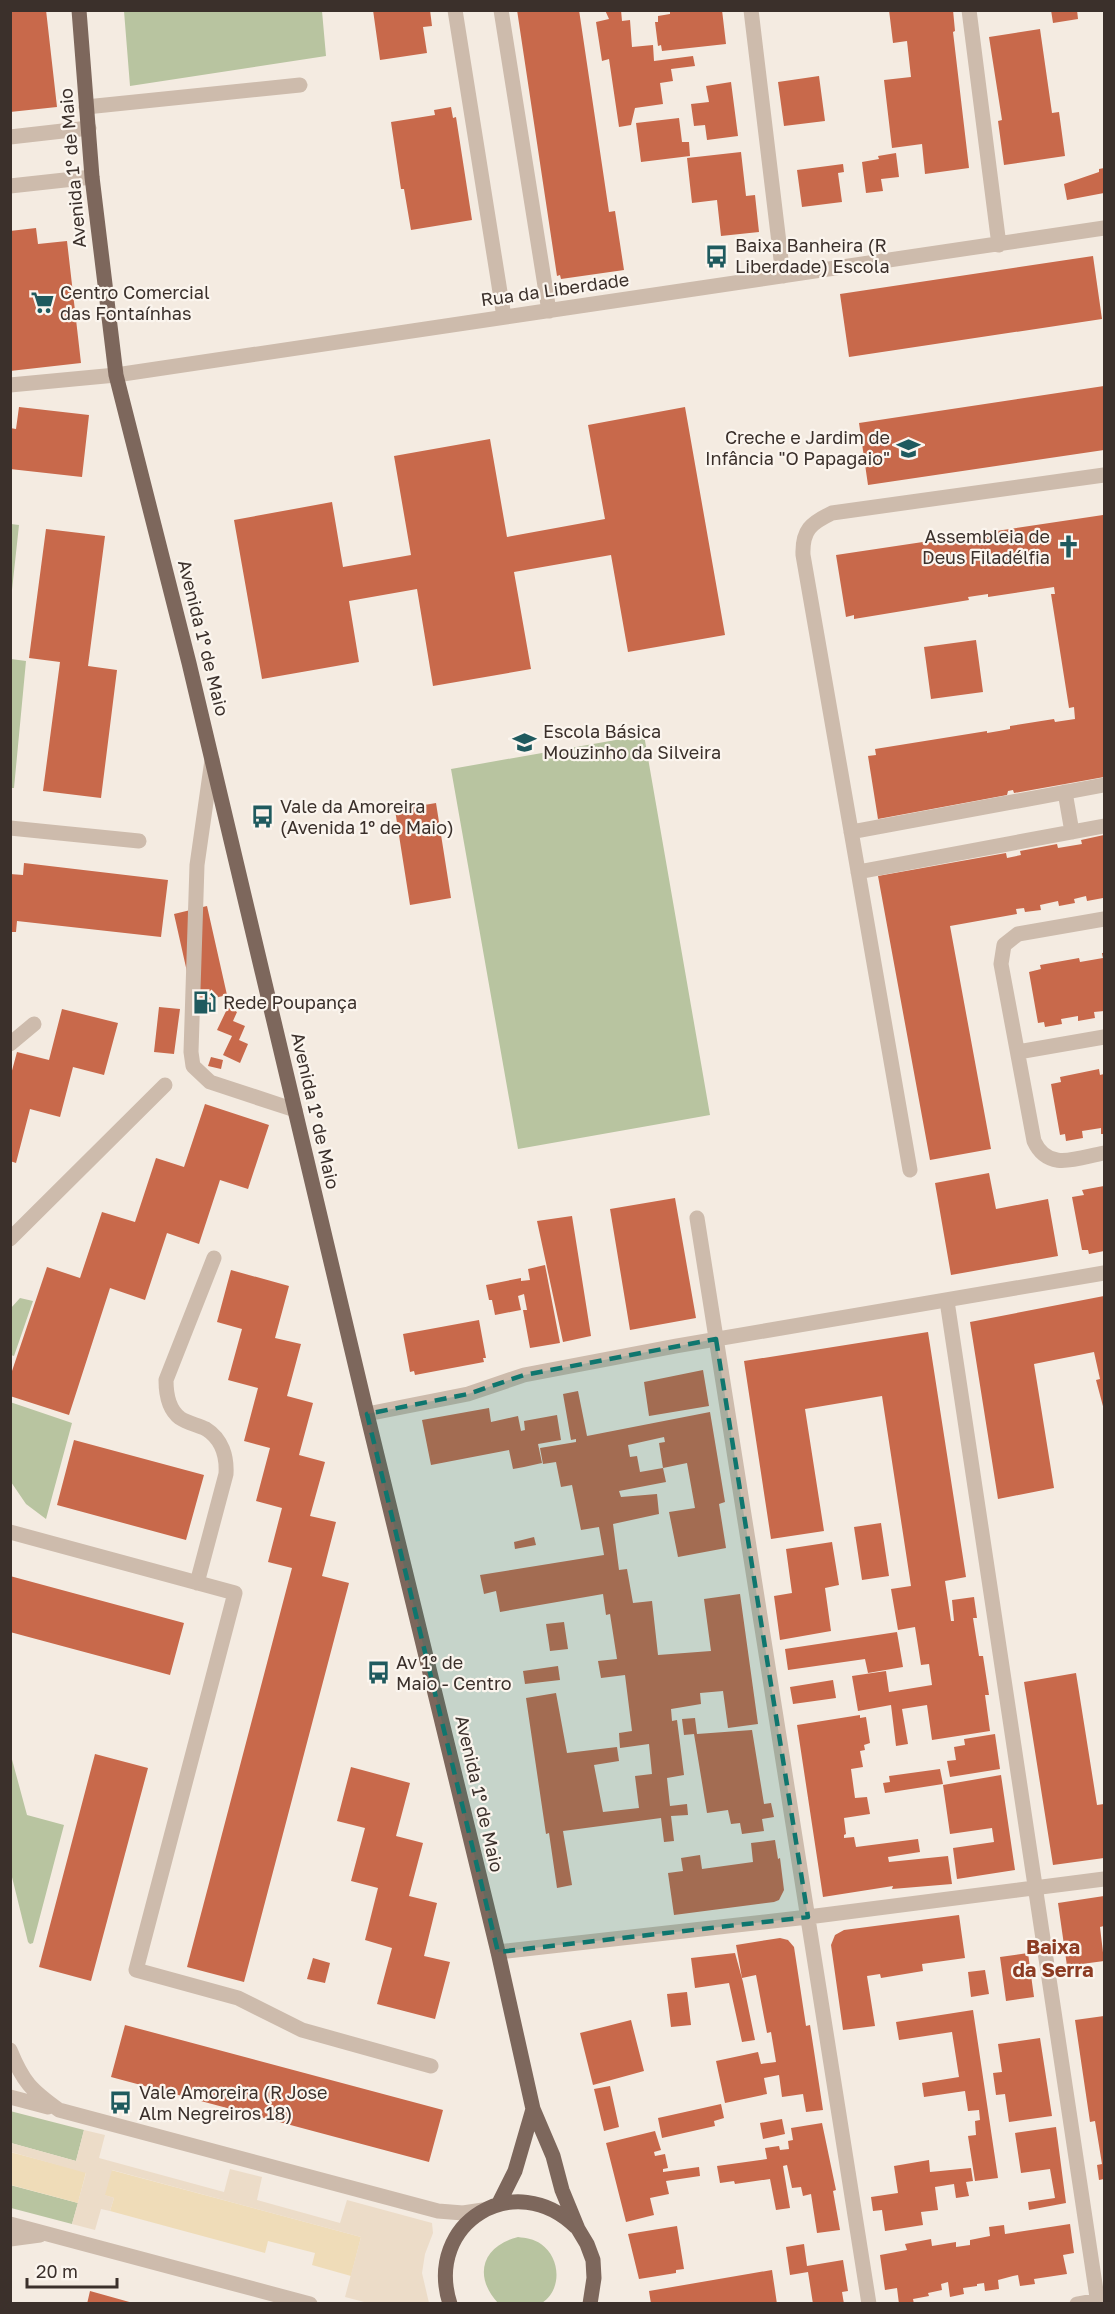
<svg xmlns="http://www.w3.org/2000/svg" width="1115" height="2314" font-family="'Golos Text',sans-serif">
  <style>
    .green { fill: #b8c4a0 }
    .sand { fill: #efdcb8 }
    .plaza { fill: #ecdcc8 }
    .building { fill: #c8694b }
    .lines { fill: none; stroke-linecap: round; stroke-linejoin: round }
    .minor { stroke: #cdbbac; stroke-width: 15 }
    .major { stroke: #7d675c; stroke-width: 15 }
    .marked { fill: #0f766e; fill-opacity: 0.2; stroke: #0f766e; stroke-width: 4.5; stroke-dasharray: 12 8; stroke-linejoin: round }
    .labels { text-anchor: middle; stroke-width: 4.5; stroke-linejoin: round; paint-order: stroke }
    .street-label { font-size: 18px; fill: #3b302b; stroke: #fbf5ee }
    .poi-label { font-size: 18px; fill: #3b302b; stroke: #fbf5ee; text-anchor: start }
    .neighbourhood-label { font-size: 20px; font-weight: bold; fill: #8c3b22; stroke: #fbf5ee }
  </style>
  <rect width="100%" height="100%" fill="#f4ebe1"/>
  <path class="green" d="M124 11H322L326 56 130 86Z
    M11 524 19 525 12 590H10Z
    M11 659 26 661 14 788H10Z
    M644 735 710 1115 518 1149 451 769Z
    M20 1298 33 1301 14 1356 11 1355V1308Z
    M10 1402 72 1423 46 1519 26 1504 11 1482Z
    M10 1752 27 1815 64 1825 33 1943 30 1944 28 1942 11 1873Z
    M10 2111 84 2130 76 2161 11 2143Z
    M10 2185 78 2203 72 2224 11 2208Z
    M518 2237C526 2238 534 2239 541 2244 561 2258 562 2290 542 2303H498C473 2276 482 2246 518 2237Z"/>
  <path class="sand" d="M10 2152 86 2172 78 2203 11 2185Z
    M111 2170 361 2237 351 2276 312 2265 315 2253 268 2241 265 2253 110 2211 114 2198 104 2195Z"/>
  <path class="plaza" d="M84 2130 105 2135 99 2158 224 2192 230 2169 262 2177 257 2200 340 2223 347 2200 432 2223 433 2233 425 2254 422 2273 429 2303H368L345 2297 361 2237 112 2170 105 2195 114 2198 110 2211 101 2209 95 2230 72 2224 86 2173 11 2152V2143L76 2161Z"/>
  <path class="building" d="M10 10H46L57 107 10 112Z
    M373 10H430L432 26 423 27 427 53 380 60Z
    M517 10H579L609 212 615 211 624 270 561 279 560 275 557 276Z
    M605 10H621L622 21 630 20 632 47 653 45 654 61 693 56 695 66 671 69 673 81 660 83 663 104 635 108 631 125 619 127 609 59 602 61 596 22 609 19Z
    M670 10H722L726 44 662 51 661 45 658 46 655 22H658V16L670 14Z
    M889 10H953L955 31 953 32 969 168 925 174 922 144 892 148 884 80 911 77 907 41 893 43Z
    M1051 10H1077L1078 19 1053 23Z
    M1040 29 1052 113 1059 112 1065 156 1004 165 998 121 1002 120 989 37Z
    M819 76 825 121 784 126 778 82Z
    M731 82 738 136 707 140 705 125 694 126 691 104 709 102 706 86Z
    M451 107 453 118 456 117 472 220 411 230 404 189H401L391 122 435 115 434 110Z
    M679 118 682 142H689L690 156 641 162 636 123Z
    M741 152 746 196 755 195 759 232 721 236 717 200 692 203 687 158Z
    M896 153 899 177 881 179 883 191 866 193 862 162 879 159 878 156Z
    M843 164 844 172 838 173 842 202 802 207 797 170Z
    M1104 168V193L1067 200 1064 184 1099 172V169Z
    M36 228 38 244 67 241 81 363 10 371V231Z
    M1093 256 1102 319 849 357 840 294Z
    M1104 386V450L868 485 859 423Z
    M19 407 89 415 82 477 10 469V428L16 429Z
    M685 407 725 635 628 652 611 555 514 572 531 669 433 686 417 589 349 601 359 662 262 679 234 520 332 502 343 567 411 555 394 456 490 439 507 537 605 519 588 425Z
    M1103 515 1104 777 1014 793 1013 790 1008 791 1007 795 878 819 868 756 876 755 875 749 987 731V733L999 731 1010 729V726L1054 719 1055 722 1075 719 1074 707 1069 708 1051 594H1055L1054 587 988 597V594L968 597 969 600 854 619V615L846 617 836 555Z
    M46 529 105 536 88 666 117 670 101 798 43 791 60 662 29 658Z
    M976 640 983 692 931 699 924 647Z
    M436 803 451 898 410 905 395 810Z
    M1104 835 1103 898 1087 901 1086 896 1074 899 1075 903 1059 906 1058 901 1040 905 1041 910 1025 912 1024 908 1016 909 1017 914 950 926 991 1149 930 1160 878 876 1006 853 1007 858 1021 855 1020 851 1057 844 1058 848 1082 844 1081 840Z
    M24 863 168 880 161 937 17 921 16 932H10V874L23 875Z
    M207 906 227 995 194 1003 174 914Z
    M1102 953H1104V1011L1094 1012 1095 1018 1078 1021V1016L1061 1019 1062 1024 1045 1027 1044 1022 1038 1023 1029 972 1041 969 1040 965 1079 958 1080 962 1103 958Z
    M159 1007 180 1009 174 1054 154 1052Z
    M228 1007 237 1012 233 1021 245 1026 239 1040 248 1044 240 1063 223 1055 232 1036 217 1030Z
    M62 1009 118 1023 104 1075 73 1067 60 1117 30 1109 16 1163 10 1161V1078L17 1052 49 1060Z
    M211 1057 223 1060 221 1069 208 1066Z
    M1099 1069 1100 1075 1104 1074V1134H1101V1128L1082 1131 1083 1138 1066 1141 1065 1134 1060 1135 1051 1084 1061 1082 1060 1077Z
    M205 1104 269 1125 248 1189 220 1180 199 1244 167 1233 145 1300 110 1288 69 1415 10 1396V1377L47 1267 80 1278 102 1212 135 1222 156 1158 184 1167Z
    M989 1173 996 1209 1048 1199 1058 1256 951 1275 935 1183Z
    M1104 1186V1251L1089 1254 1088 1250H1082L1072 1197 1084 1195 1082 1190Z
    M675 1198 696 1318 630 1330 610 1209Z
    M572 1216 591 1336 563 1342 537 1221Z
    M545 1265 560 1343 530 1348 523 1310H527L524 1294 518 1296 521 1310 495 1315 492 1300H489L486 1285 521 1278V1281L530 1280 528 1269Z
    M231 1270 289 1286 275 1338 301 1344 287 1396 313 1403 299 1455 325 1462 310 1516 336 1522 322 1576 349 1583 244 1982 187 1967 292 1568 268 1562 282 1508 256 1501 270 1448 244 1441 258 1388 228 1380 242 1329 217 1322Z
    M1104 1296V1410L1096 1380 1100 1379 1094 1352 1034 1364 1054 1488 998 1499 970 1322Z
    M479 1320 486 1358H483L484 1362 415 1375 414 1371 410 1372 403 1334Z
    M928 1332 966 1577 945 1581 951 1621H954L952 1600 974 1597 977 1618H973L979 1656H983L989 1695H985L990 1731 932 1740 927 1705 902 1709 908 1744 896 1746 891 1705 858 1711 852 1676 886 1671 889 1692 932 1685 929 1664 921 1665 915 1627 898 1630 891 1589 911 1586 882 1396 805 1409 824 1531 771 1539 744 1361Z
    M703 1370 709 1406 649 1416 644 1382Z
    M578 1391 587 1436 710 1412 725 1502 719 1504 726 1548 678 1557 669 1512 695 1508 687 1463 663 1468 659 1443 665 1442 664 1437 628 1445 630 1457 637 1456 640 1472 663 1468 666 1482 619 1491 621 1497 657 1494 659 1514 613 1524 619 1570 627 1569 633 1603 652 1601 658 1655 711 1651 704 1599 740 1594 758 1724 728 1728 723 1691 700 1693 701 1704 671 1709 672 1721 677 1720 684 1775 667 1778 670 1806 687 1804 688 1815 671 1816 674 1841 664 1842 661 1818 563 1831 572 1885 557 1888 549 1833 546 1834 526 1698 556 1693 567 1753 617 1747 619 1761 594 1765 603 1812 639 1808 635 1776 652 1774 649 1744 620 1748 619 1733 632 1731 625 1675 601 1678 598 1661 617 1659 610 1614 606 1615 603 1594 500 1612 496 1591 484 1594 480 1575 604 1555 599 1527 581 1530 572 1485 561 1487 556 1462 543 1464 540 1448 576 1442V1439L571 1440 563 1394Z
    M489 1408 491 1422 518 1416 521 1431 525 1430 524 1421 557 1415 561 1440 538 1444 542 1463 524 1467 513 1469 509 1450 431 1465 422 1420Z
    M74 1440 204 1475 186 1540 57 1505Z
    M881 1523 889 1576 862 1580 854 1527Z
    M534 1537 536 1545 515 1549 514 1542Z
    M832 1542 839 1585 825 1588 831 1631 780 1640 774 1596 792 1593 786 1549Z
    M10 1576 184 1623 170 1675 10 1632Z
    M564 1622 568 1649 550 1651 546 1624Z
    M897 1632 903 1667 868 1673 865 1659 788 1670 785 1649Z
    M558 1666 560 1680 525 1684 523 1671Z
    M1076 1673 1097 1805 1104 1804V1858L1053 1865 1024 1682Z
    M833 1680 836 1698 793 1704 790 1687Z
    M860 1715V1718L866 1717 870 1743 864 1745 865 1750 860 1751 863 1767 851 1769 855 1798 867 1797 870 1814 844 1818 846 1834 844 1835V1838L854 1837 856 1847 918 1839 920 1852 888 1857 889 1862 948 1856 952 1884 892 1889 893 1886 823 1897 797 1725Z
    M695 1718 697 1734 752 1730 764 1804 771 1803 774 1817 762 1819 764 1831 742 1834 740 1823 731 1824 728 1810 707 1813 694 1734 684 1735 682 1719Z
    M995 1734 1000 1769 950 1777 947 1761 956 1760 954 1747 965 1745 964 1739Z
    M95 1754 148 1768 91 1981 39 1967Z
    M351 1767 410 1783 396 1836 423 1843 409 1896 437 1903 424 1956 450 1962 435 2019 377 2004 392 1948 365 1940 378 1888 351 1881 365 1828 337 1821Z
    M940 1769 943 1784 885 1793 883 1783 890 1782 889 1776Z
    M1001 1775 1015 1870 957 1879 953 1848 994 1842 992 1828 950 1834 943 1785Z
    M775 1840 778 1859 780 1858 784 1890 779 1900 774 1902 674 1915 668 1873 683 1871 681 1858 700 1855 702 1869 753 1862 751 1843Z
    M1104 1896V1926L1100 1927 1104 1961 1067 1966 1058 1903Z
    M959 1915 965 1958 922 1964 923 1971 881 1978 880 1974 867 1976 875 2026 843 2030 831 1945 835 1935 844 1930Z
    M780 1938 788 1940 794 1947 806 2026 810 2025 823 2110 806 2112 803 2094 782 2097 779 2075 764 2078 767 2094 725 2103 716 2061 758 2052 761 2064 776 2062 771 2032 767 2033 756 1975 742 1978 736 1945Z
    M735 1953 743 1982 755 2040 742 2042 729 1983 695 1988 691 1958Z
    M1028 1953 1034 1997 1006 2001 1000 1957Z
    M313 1958 330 1963 325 1983 307 1979Z
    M985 1970 989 1994 971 1997 968 1972Z
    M687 1992 691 2025 671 2027 667 1994Z
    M973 2010 998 2178 975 2181 968 2136 976 2135 975 2121 980 2120 979 2110 968 2111 965 2091 924 2097 922 2083 959 2077 952 2032 899 2040 896 2022Z
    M1104 2016V2179L1099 2180 1097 2165 1102 2164 1095 2121 1090 2122 1075 2020Z
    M631 2020 644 2071 593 2085 580 2033Z
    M125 2025 443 2110 429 2162 111 2077Z
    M1040 2038 1052 2116 1009 2122 1005 2094 996 2095 993 2073 1002 2072 998 2044Z
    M610 2086 619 2127 604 2131 594 2089Z
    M721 2104 724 2118 714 2121 715 2126 662 2138 658 2118Z
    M782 2119 785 2134 763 2139 760 2123Z
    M822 2123 836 2190 833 2191 840 2230 817 2233 811 2194 803 2196 801 2187 792 2188 787 2165 783 2166 790 2208 776 2210 770 2179 735 2184 734 2181 720 2183 717 2166 767 2159 765 2148 779 2146 780 2150 789 2149 788 2141 793 2140 791 2128Z
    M1056 2127 1066 2203 1029 2210 1028 2202 1055 2198 1050 2169 1021 2173 1015 2133Z
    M655 2131 661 2150 654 2152 655 2156 665 2154 668 2168 663 2169V2172L699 2167 700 2176 666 2181 669 2194 650 2198 654 2215 626 2222 606 2143Z
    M929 2160 930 2172 971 2168 973 2181 966 2182 969 2196 956 2198 954 2184 935 2187 938 2210 921 2212 923 2225 885 2231 882 2210 873 2211 871 2197 898 2193 894 2166Z
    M1070 2224 1074 2253 1063 2255 1067 2274 1034 2279 1035 2284 1020 2286 1018 2275 1013 2276 998 2280 999 2289 985 2291 984 2283 977 2284V2286L963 2288 964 2294 950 2297 948 2282 941 2284 942 2290 928 2293 929 2296 913 2299 914 2304H899L897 2288 885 2290 880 2255 907 2250 905 2244 931 2239 932 2246 956 2242V2247L970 2245V2240L990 2236 989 2227 1004 2225 1005 2234Z
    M677 2226 684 2269 676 2270V2273L639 2279 628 2234Z
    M804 2244 807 2266 843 2260 848 2291 842 2292 844 2304H813L808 2272 790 2275 786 2247Z
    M772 2270 777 2304H651L649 2291Z
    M90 2291 133 2303V2304H87Z"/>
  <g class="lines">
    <path class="minor" d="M455 10 504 317
      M501 10 549 311
      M751 10 783 276
      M969 10 999 245
      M86 107 300 85
      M10 137 89 128
      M10 186 92 177
      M10 385 116 375 1104 228
      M212 760 197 865 191 1052 193 1066 210 1082 295 1110
      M1065 792 1072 832
      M10 828 139 841
      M851 832 1104 785
      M858 872 1104 826
      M1104 919 1018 934 1004 945 1001 964 1034 1141C1048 1172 1077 1158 1104 1153
      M10 1044 34 1024
      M1018 1052 1104 1037
      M910 1170 803 555C802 530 811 523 832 513L1104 475
      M697 1218 869 2304
      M10 1239 165 1085
      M947 1301 1098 2304
      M367 1414 468 1394 524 1375 676 1346 1104 1273
      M10 1532 235 1593 136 1970 238 1998 302 2030 431 2066
      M197 1583 226 1474C227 1457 222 1439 206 1429 198 1425 187 1423 180 1418 168 1409 166 1394 166 1380L214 1258
      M498 1952 808 1917 1104 1879
      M10 2050C23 2082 31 2090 59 2110L438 2211 463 2213 483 2210
      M10 2097 48 2107
      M10 2224 310 2304
      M10 2239 40 2235
      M1077 2304 1104 2299"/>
    <path class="major" d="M79 10 92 177 116 375 189 663 367 1414 498 1952 533 2109 553 2156 562 2190 578 2229 587 2244 593 2260 594 2278 590 2304
      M499 2203 515 2171 533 2109
      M450 2304C424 2223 515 2167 576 2227"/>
  </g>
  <path class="marked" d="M716 1339 808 1917 498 1952 367 1414 468 1394 524 1375Z"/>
  <defs>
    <symbol id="bus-bare" viewBox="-9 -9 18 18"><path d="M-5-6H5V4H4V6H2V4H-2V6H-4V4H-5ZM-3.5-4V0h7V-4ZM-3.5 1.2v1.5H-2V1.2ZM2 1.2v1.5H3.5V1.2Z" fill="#1f5a5e" stroke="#fbf5ee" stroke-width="2.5" paint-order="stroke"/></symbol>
    <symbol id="supermarket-bare" viewBox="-9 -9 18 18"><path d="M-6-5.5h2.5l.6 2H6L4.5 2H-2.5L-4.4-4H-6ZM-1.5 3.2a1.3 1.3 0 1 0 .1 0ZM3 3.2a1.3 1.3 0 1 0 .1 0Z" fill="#1f5a5e" stroke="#fbf5ee" stroke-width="2.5" paint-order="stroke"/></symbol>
    <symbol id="school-bare" viewBox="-9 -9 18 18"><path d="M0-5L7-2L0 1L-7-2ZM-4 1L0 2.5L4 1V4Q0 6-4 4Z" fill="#1f5a5e" stroke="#fbf5ee" stroke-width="2.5" paint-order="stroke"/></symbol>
    <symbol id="church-bare" viewBox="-9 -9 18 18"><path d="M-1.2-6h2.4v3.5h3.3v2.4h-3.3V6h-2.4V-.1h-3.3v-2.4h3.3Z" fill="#1f5a5e" stroke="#fbf5ee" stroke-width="2.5" paint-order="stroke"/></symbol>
    <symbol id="fuel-bare" viewBox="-9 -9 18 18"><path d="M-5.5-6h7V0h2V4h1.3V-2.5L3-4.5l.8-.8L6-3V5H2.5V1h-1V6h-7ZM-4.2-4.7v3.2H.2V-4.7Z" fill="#1f5a5e" stroke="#fbf5ee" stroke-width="2.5" paint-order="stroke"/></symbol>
  </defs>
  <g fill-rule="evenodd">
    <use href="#bus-bare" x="700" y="240" width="33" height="33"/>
    <use href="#supermarket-bare" x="26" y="286" width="33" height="33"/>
    <use href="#school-bare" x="892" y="432" width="33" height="33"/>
    <use href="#church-bare" x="1052" y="530" width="33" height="33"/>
    <use href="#school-bare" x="508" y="726" width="33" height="33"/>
    <use href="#bus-bare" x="246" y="800" width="33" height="33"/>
    <use href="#fuel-bare" x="188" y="986" width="33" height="33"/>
    <use href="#bus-bare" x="362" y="1656" width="33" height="33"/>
    <use href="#bus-bare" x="104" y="2086" width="33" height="33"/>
  </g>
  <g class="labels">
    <g class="street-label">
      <text transform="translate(73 168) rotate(-95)" y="6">Avenida 1º de Maio</text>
      <text transform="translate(555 290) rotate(-8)" y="6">Rua da Liberdade</text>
      <text transform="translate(203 638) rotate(76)" y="6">Avenida 1º de Maio</text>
      <text transform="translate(315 1111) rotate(77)" y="6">Avenida 1º de Maio</text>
      <text transform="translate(479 1794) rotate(77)" y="6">Avenida 1º de Maio</text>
    </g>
    <g class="poi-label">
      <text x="735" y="252">Baixa Banheira (R<tspan x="735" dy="21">Liberdade) Escola</tspan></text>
      <text x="60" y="299">Centro Comercial<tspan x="60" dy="21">das Fontaínhas</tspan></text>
      <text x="890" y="444" text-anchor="end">Creche e Jardim de<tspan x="890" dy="21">Infância "O Papagaio"</tspan></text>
      <text x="1050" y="543" text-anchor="end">Assembleia de<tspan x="1050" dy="21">Deus Filadélfia</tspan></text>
      <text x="543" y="738">Escola Básica<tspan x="543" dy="21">Mouzinho da Silveira</tspan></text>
      <text x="280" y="813">Vale da Amoreira<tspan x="280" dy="21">(Avenida 1º de Maio)</tspan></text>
      <text x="223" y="1009">Rede Poupança</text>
      <text x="396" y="1669">Av 1º de<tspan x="396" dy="21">Maio - Centro</tspan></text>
      <text x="139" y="2099">Vale Amoreira (R Jose<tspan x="139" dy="21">Alm Negreiros 18)</tspan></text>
    </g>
    <g class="neighbourhood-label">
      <text x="1053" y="1954">Baixa<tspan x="1053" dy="23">da Serra</tspan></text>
    </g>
  </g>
  <rect width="1115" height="2314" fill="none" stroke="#3b302b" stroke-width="24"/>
  <path d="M27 2278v9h90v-9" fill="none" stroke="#3b302b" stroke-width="3"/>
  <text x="36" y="2278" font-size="18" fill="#3b302b" stroke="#fbf5ee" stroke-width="4.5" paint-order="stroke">20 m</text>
</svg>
